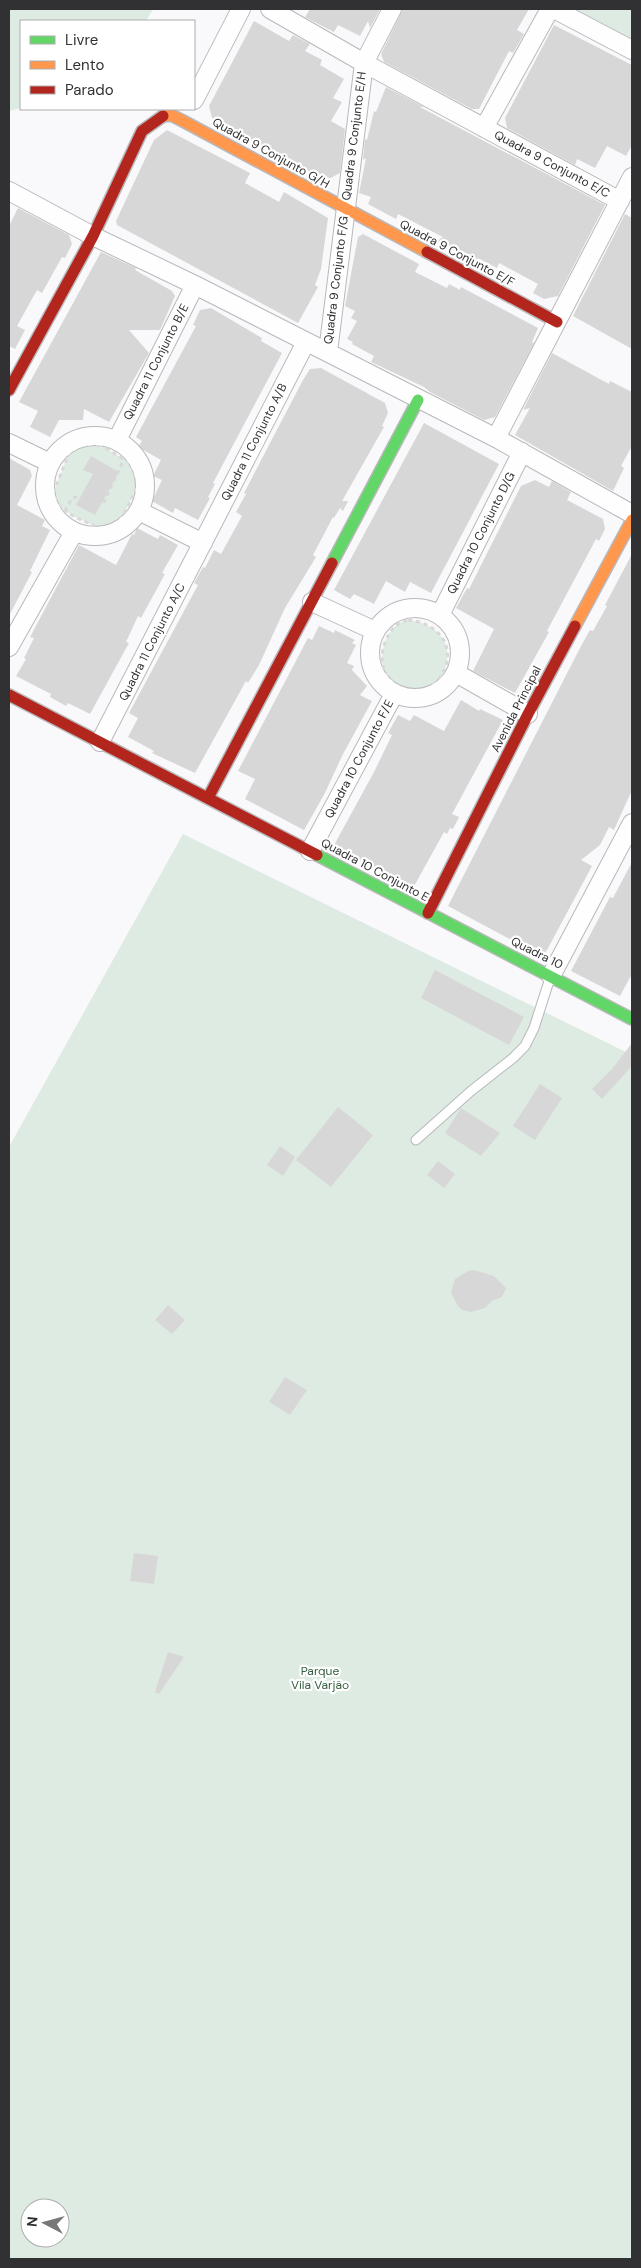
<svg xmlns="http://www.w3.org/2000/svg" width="641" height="2268" font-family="'DM Sans',sans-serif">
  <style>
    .green { fill: #deebe2; fill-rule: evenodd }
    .building { fill: #d8d7d7 }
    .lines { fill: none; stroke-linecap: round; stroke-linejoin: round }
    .lane-casing { stroke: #b9b8bb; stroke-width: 11 }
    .street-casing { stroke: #b9b8bb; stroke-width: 20 }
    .fast-casing { stroke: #b9b8bb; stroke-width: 14 }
    .slow-casing { stroke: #b9b8bb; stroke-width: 14 }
    .jam-casing { stroke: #b9b8bb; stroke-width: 14 }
    .path { stroke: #d8d8d9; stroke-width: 3; stroke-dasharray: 4 4; stroke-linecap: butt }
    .lane { stroke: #fefefe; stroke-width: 9 }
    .street { stroke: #fefefe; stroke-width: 18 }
    .fast { stroke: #63d668; stroke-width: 11 }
    .slow { stroke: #ff974d; stroke-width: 11 }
    .jam { stroke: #b3261e; stroke-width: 11 }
    .labels { text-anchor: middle; stroke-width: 4.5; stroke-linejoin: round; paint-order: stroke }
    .street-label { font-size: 12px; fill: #313133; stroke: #fff }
    .park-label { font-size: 12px; fill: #335f40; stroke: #fff }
  </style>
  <rect width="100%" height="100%" fill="#f9f8fb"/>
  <path class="green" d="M9 9H153L146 21H21V108L9 111Z
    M574 9H632V40Z
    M99 444 130 463 139 484 119 523 101 529C84 520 55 513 54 491L70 451 83 445Z
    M408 620C434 622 455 642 445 668 427 713 366 686 386 640 391 629 396 623 408 620Z
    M183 834 632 1055V2259H9V1147ZM30 2208H60V2238H30Z"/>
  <path class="building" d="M310 9H380L370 28 368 21 360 36 338 25 334 32 322 26 305 17Z
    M403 9H529L517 30 524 34 513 53 509 51 479 109H472L384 62 381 54Z
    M254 21 289 41 293 35 310 44 305 51 322 60 320 65 344 79 333 98 342 102 331 121 345 129 340 173 325 181 212 118 209 106Z
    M554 25 632 65V145L626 156 607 146 595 168 577 159 575 165 507 128 505 118Z
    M386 87 424 107H420L605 205 558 296 544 299 533 293 538 284 499 263 497 268 478 258 475 261 437 241 443 237 398 214 396 219 368 204 371 197 359 193 366 158 363 160 365 139 367 140 374 111 376 112Z
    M167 130 250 173 245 183 279 202 284 192 328 218 321 269 315 285 318 287 298 323 117 225 116 221 154 140Z
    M18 208 69 235 72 244 65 258 62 257 42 293 37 290 17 326 25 330 15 349 9 346V226Z
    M625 214 632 218V349L573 316Z
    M363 234 419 264 415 272 447 288 449 284 460 290 461 287 538 328 532 342 534 343 495 417 484 420 430 392 424 387 371 362 374 356 352 344 353 342 347 339 357 321 351 318 355 311 345 306 358 237Z
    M101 252 136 268 135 270 172 291 175 296 160 330H129L149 353 109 422 84 409 83 420H59L50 437 30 427 38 411 19 402Z
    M211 308 262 338 261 341 282 353 213 483 215 484 208 497 210 498 198 520 175 508 173 513 152 501 162 480 153 476 161 460 138 447 142 441 136 437 196 326 193 325 200 310Z
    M552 353 609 384 610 381 632 392V446L621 466 624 468 613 491 515 435 530 408 523 410Z
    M321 368 385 403 388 413 382 426 384 427 342 501H348L343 511 340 508 334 518 333 517 313 555 316 557 285 608 259 665 248 683 246 681 195 773 152 753 154 751 128 737 138 718 129 713 198 585 194 583 203 567 205 568 214 550 221 554 242 516 236 512 246 494 244 493 303 380 310 369Z
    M424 423 499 464 431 593 410 582 405 592 386 581 374 604 354 594 350 599 334 590Z
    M91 456 119 472 95 515 76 505 93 474 83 470Z
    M9 458 30 470 32 476 17 505 45 520 42 526 50 530 30 571 32 572 9 616Z
    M535 480 549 487 552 481 571 492 567 500 603 519 605 529 599 541 596 539 547 631 549 632 515 693 473 671 494 629 456 608 467 588 469 589 521 486Z
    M137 528 158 539 160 535 178 545 162 573 165 574 141 618 138 616 126 642 129 643 90 714 68 703 66 706 50 697 51 694 16 676 26 659 24 658 34 638 30 637 79 545 116 565 132 534 134 535Z
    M632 554V790L614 830 609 827 600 845 581 860 592 866 547 950 544 954 540 951 539 953 520 940 519 944 448 906 580 648 590 630 593 631 607 606 605 605Z
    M319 626 334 633 335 630 355 640 352 643 356 645 347 663 354 666 352 670 367 686 360 695 372 701 342 756 325 793 304 830 245 799 255 779 238 771 308 638 312 640Z
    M461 700 479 711 480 709 503 720 452 814 459 817 453 829 450 828 447 834 444 832 413 888 333 847 374 772 392 735 388 733 398 715 410 721 414 715 444 731Z
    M632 862V974L620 996 571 971 610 897 613 898Z
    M435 970 524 1017 509 1045 421 998Z
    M632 1043V1066L602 1099 592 1089 612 1069Z
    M540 1084 562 1098 535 1140 513 1126Z
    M338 1107 373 1135 331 1187 296 1160Z
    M461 1108 500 1133 481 1156 445 1133Z
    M280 1146 295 1157 283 1176 267 1165Z
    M438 1161 455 1174 444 1188 427 1175Z
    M474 1270 494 1276 506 1288 502 1297 492 1301 485 1308 471 1312 462 1310 458 1306 451 1293 455 1279 468 1271Z
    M168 1305 185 1320 172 1334 155 1320Z
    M285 1377 307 1390 290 1415 269 1402Z
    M134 1553 158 1556 154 1584 130 1581Z
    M168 1652 184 1657 159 1694 155 1692Z"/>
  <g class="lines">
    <defs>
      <path id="lane" d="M416 1140 471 1091 513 1058 525 1046 534 1028 550 978"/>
      <path id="street" d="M270 9 364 63 620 201
        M554 9 632 50
        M194 100 241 9
        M484 128 550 9
        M9 191 93 236 195 285 496 438 632 514
        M328 352 364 63 392 9
        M45 486a50 50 0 1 1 100 0a50 50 0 1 1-100 0Z
        M496 438 632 177
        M117 440 195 285
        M9 443 50 463
        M139 511 203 543
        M312 602 375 631
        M370 653a45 45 0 1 1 90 0a45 45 0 1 1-90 0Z
        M440 615 522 452
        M9 647 74 532
        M456 673 528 714
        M100 742 306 342
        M310 851 394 694
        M551 976 632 823"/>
      <path id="fast" d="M332 563 418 400
        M317 855 632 1019"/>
      <path id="slow" d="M163 116 171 115 183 121 427 252
        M575 626 632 520"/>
      <path id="jam" d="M427 252 557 322
        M9 390 93 236 142 131 163 116
        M9 695 317 855
        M208 798 332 563
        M428 913 528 714 575 626"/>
    </defs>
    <use href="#lane" class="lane-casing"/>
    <use href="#street" class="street-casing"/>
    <use href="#fast" class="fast-casing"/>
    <use href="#slow" class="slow-casing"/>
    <use href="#jam" class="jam-casing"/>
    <path class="path" d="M99 444 130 463 139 484 119 523 101 529C84 520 55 513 54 491L70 451 83 445Z
      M65 511 72 498 77 497 96 505 104 502 124 459
      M408 620C434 622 455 642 445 668 427 713 366 686 386 640 391 629 396 623 408 620Z"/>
    <use href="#lane" class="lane"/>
    <use href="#street" class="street"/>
    <use href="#fast" class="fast"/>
    <use href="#slow" class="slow"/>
    <use href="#jam" class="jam"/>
  </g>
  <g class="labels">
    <g class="street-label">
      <text transform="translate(354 136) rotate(-83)" y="4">Quadra 9 Conjunto E/H</text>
      <text transform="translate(271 153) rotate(29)" y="4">Quadra 9 Conjunto G/H</text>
      <text transform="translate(552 164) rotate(28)" y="4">Quadra 9 Conjunto E/C</text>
      <text transform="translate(457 253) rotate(28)" y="4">Quadra 9 Conjunto E/F</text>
      <text transform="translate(336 280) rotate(-83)" y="4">Quadra 9 Conjunto F/G</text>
      <text transform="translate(156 362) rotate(-63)" y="4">Quadra 11 Conjunto B/E</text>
      <text transform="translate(254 442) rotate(-63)" y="4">Quadra 11 Conjunto A/B</text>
      <text transform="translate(481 533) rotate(-63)" y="4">Quadra 10 Conjunto D/G</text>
      <text transform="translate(152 642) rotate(-63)" y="4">Quadra 11 Conjunto A/C</text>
      <text transform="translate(516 709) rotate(-63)" y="4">Avenida Principal</text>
      <text transform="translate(359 759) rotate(-62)" y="4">Quadra 10 Conjunto F/E</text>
      <text transform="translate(375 870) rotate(28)" y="4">Quadra 10 Conjunto E</text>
      <text transform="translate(537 953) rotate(27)" y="4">Quadra 10</text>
    </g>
    <g class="park-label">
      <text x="320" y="1675">Parque<tspan x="320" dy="14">Vila Varjão</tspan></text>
    </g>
  </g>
  <rect width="641" height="2268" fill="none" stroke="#313133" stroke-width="20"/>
  <rect x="20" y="20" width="175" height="90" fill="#ffffff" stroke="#adadad"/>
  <rect x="30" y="36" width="25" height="8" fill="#63d668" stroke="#adadad"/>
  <text x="65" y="45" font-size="15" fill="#313133">Livre</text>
  <rect x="30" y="61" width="25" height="8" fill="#ff974d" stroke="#adadad"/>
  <text x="65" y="70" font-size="15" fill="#313133">Lento</text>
  <rect x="30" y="86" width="25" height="8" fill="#b3261e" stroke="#adadad"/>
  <text x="65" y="95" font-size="15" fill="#313133">Parado</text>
  <g transform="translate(45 2223) rotate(276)"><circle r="24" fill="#ffffff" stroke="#adadad"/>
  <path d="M0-4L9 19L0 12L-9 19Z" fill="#777779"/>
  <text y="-8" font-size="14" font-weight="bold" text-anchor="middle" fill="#313133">N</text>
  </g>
</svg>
